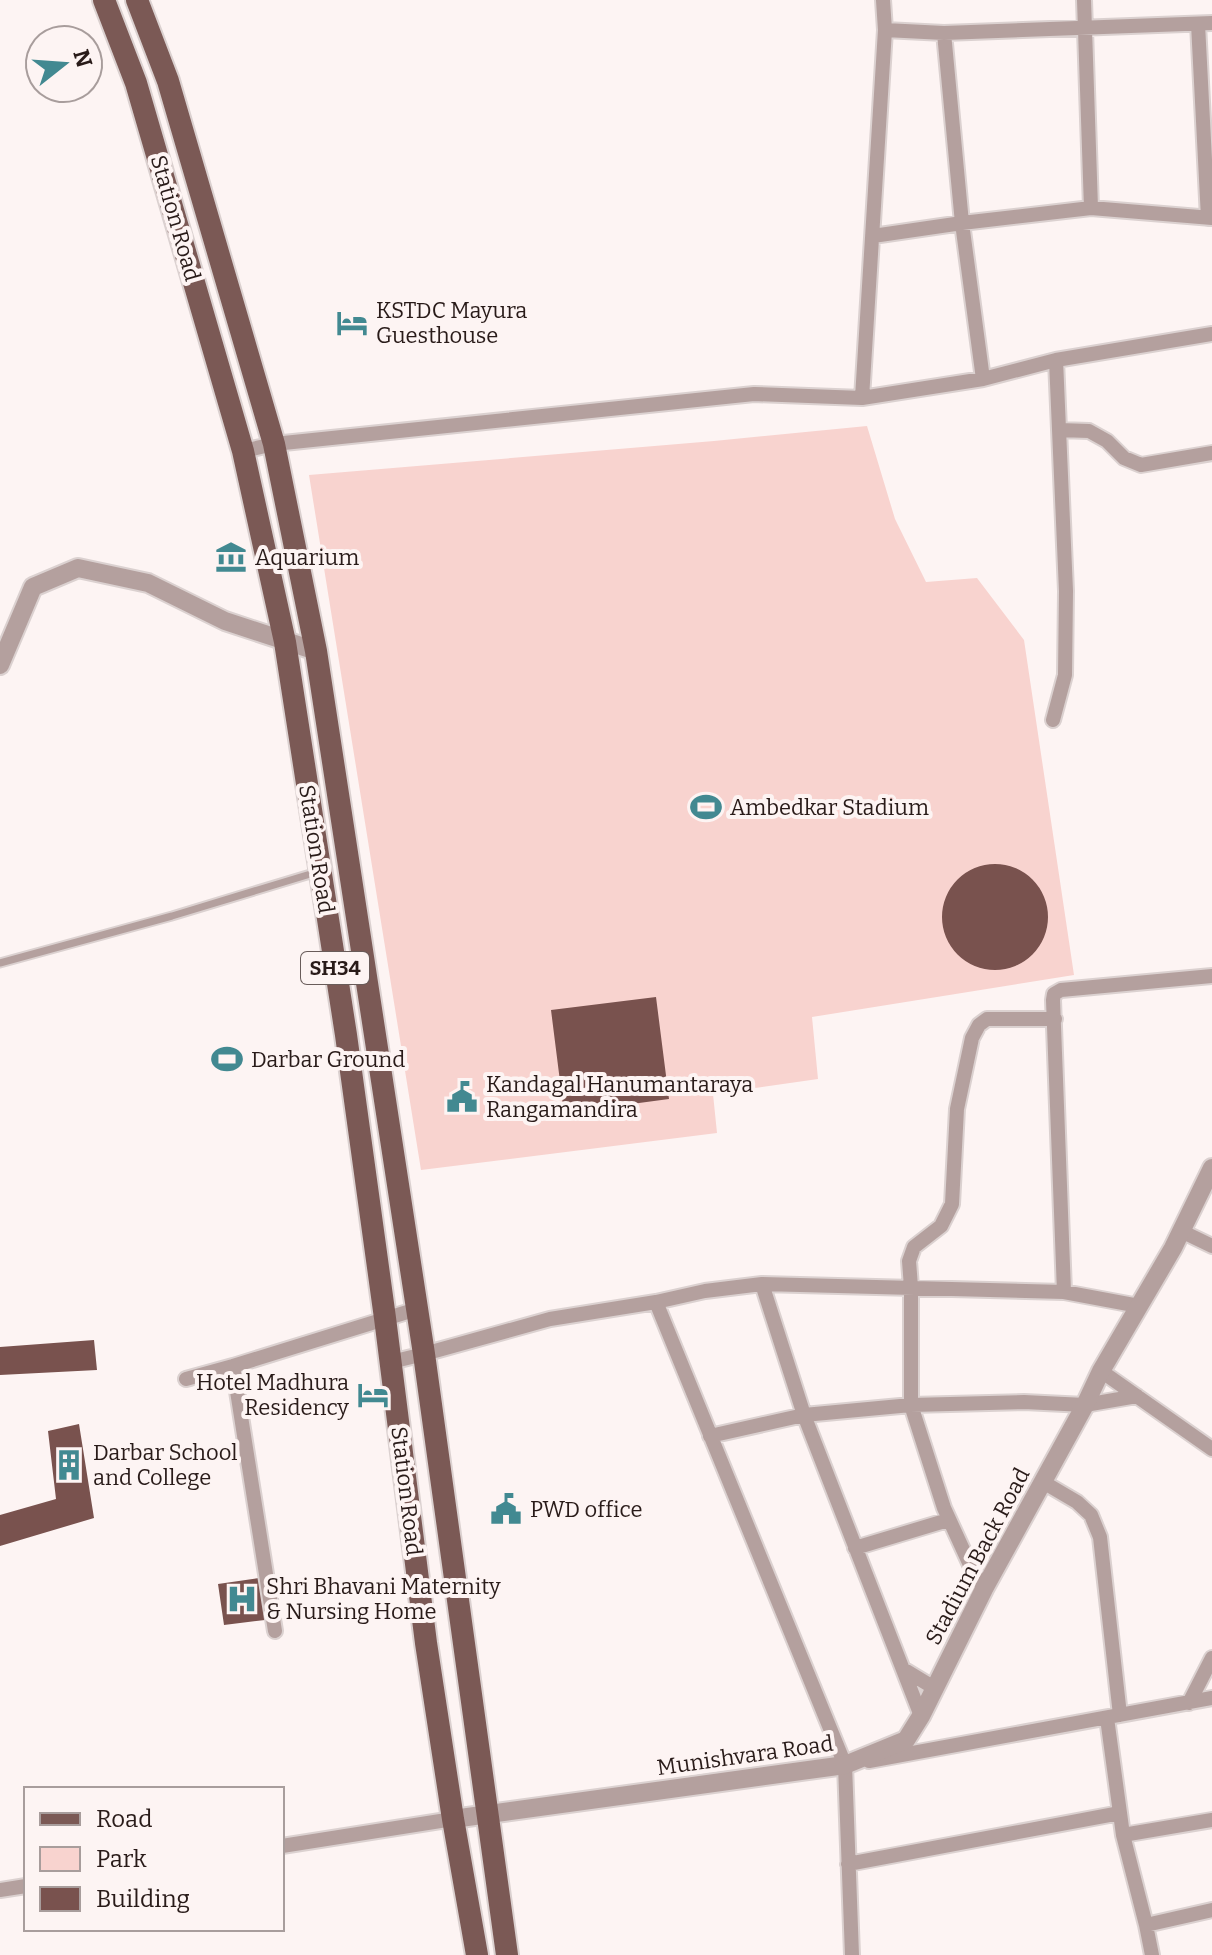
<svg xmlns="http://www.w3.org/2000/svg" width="1212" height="1955" font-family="Bitter,serif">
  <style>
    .green { fill: #f8d3cf }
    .building { fill: #79524e }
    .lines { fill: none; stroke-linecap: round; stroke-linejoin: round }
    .service-casing { stroke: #dbd1d0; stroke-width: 11 }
    .minor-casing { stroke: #dbd1d0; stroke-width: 18 }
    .tertiary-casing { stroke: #dbd1d0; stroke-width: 22 }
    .primary-casing { stroke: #dbd1d0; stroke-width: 26 }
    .service { stroke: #b4a09e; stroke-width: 7 }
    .minor { stroke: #b4a09e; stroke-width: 14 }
    .tertiary { stroke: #b4a09e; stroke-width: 18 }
    .primary { stroke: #7b5955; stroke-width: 22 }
    .labels { text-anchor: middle; stroke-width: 8; stroke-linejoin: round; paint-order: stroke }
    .shield { fill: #fdf4f3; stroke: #695c5a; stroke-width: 2 }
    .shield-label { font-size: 20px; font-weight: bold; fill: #291b19 }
    .street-label { font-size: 22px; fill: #291b19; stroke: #fdf4f3 }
    .poi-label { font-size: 22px; fill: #291b19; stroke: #fdf4f3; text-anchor: start }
  </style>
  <rect width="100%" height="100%" fill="#fdf4f3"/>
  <path class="green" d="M867 426 895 519 926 582 977 578 1024 640 1074 975 812 1017 818 1079 713 1094 717 1133 421 1170 309 475 714 441Z"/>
  <path class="building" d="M942 917a53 53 0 1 1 106 0a53 53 0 1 1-106 0Z
    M656 997 669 1099 564 1113 551 1010Z
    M94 1340 97 1370 0 1375V1347Z
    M79 1424 94 1518 0 1546V1515L56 1499 48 1431Z
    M259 1578 265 1620 224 1625 218 1584Z"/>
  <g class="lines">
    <defs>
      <path id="service" d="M0 963 172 916 317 872"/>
      <path id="minor" d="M1084 0 1091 208
        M1198 24 1208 218
        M885 30 944 33 1212 23
        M944 33 962 223 983 379
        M873 236 962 223 1091 208 1212 218
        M862 398 885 30 883 0
        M1059 430 1089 431 1107 441 1124 458 1141 465 1212 453
        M243 451 274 444 754 394 862 398 983 379 1056 360 1212 334
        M1053 720 1065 675 1066 591 1056 360
        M1181 1231 1212 1246
        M762 1284 804 1415 921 1716
        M1064 1292 1053 1000 1054 994 1061 990 1212 976
        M656 1302 845 1765 852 1955
        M391 1362 424 1354 550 1319 656 1302 705 1291 762 1284 1064 1292 1139 1306
        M233 1366 275 1631
        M1101 1371 1212 1449
        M186 1379 233 1366 417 1309
        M710 1436 804 1415 911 1405 1024 1402 1085 1405 1137 1396
        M1043 1482 1077 1502 1091 1515 1100 1537 1120 1715
        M855 1548 948 1520
        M984 1589 971 1567 944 1508 911 1405V1287L909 1261 914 1247 941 1226 952 1204 957 1109 972 1038 979 1025 987 1019H1055
        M903 1669 936 1689
        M1189 1703 1212 1658
        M1107 1718 1123 1835 1146 1925 1152 1955
        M869 1761 1212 1698
        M1123 1835 1212 1820
        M282 1846 453 1819
        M848 1864 1120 1813
        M0 1890 26 1886
        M1146 1925 1212 1910"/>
      <path id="tertiary" d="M0 665 33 587 78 568 148 583 225 621 316 651
        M453 1819 845 1765 906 1740 921 1716 984 1589 1085 1405 1101 1371 1173 1248 1212 1168"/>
      <path id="primary" d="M104 0 136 83 243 451 285 642 346 1035 385 1318 426 1643 453 1819 477 1955
        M137 0 168 81 274 444 316 651 424 1354 507 1955"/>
    </defs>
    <use href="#service" class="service-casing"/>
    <use href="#minor" class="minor-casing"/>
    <use href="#tertiary" class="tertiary-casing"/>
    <use href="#primary" class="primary-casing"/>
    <use href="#service" class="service"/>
    <use href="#minor" class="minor"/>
    <use href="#tertiary" class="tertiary"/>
    <use href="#primary" class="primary"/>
  </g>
  <defs>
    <symbol id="hotel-bare" viewBox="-9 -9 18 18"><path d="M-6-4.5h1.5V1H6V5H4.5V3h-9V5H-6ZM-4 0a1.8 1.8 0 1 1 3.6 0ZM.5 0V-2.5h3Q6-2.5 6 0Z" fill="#428991" stroke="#fdf4f3" stroke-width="2.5" paint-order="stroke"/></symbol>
    <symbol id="museum-bare" viewBox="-9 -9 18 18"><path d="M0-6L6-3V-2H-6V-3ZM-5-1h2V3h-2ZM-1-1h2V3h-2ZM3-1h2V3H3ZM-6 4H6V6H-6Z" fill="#428991" stroke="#fdf4f3" stroke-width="2.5" paint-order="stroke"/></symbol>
    <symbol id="stadium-bare" viewBox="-9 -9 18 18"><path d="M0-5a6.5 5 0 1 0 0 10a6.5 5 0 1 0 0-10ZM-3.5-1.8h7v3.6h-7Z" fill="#428991" stroke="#fdf4f3" stroke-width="2.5" paint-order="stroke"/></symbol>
    <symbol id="civic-bare" viewBox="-9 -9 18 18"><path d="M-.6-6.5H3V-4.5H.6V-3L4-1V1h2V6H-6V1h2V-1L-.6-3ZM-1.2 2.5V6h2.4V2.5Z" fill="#428991" stroke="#fdf4f3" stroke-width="2.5" paint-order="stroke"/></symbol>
    <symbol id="building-bare" viewBox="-9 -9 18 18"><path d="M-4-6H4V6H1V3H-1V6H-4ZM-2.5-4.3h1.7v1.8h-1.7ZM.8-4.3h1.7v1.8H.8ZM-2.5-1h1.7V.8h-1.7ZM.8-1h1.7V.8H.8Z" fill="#428991" stroke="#fdf4f3" stroke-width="2.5" paint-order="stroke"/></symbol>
    <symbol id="hospital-bare" viewBox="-9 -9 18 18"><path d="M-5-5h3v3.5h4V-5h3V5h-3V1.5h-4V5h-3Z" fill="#428991" stroke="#fdf4f3" stroke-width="2.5" paint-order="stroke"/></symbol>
  </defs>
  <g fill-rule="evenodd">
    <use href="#hotel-bare" x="330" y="301" width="44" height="44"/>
    <use href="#museum-bare" x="209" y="535" width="44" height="44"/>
    <use href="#stadium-bare" x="684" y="785" width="44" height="44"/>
    <use href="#stadium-bare" x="205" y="1037" width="44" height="44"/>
    <use href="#civic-bare" x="440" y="1075" width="44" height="44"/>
    <use href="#hotel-bare" x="351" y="1373" width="44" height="44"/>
    <use href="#building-bare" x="47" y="1443" width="44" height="44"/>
    <use href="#civic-bare" x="484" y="1487" width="44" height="44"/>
    <use href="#hospital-bare" x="220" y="1577" width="44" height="44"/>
  </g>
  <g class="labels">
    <rect class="shield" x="301" y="952" width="68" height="32" rx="6"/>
    <g class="shield-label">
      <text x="335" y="975">SH34</text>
    </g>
    <g class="street-label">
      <text transform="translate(176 218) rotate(74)" y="8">Station Road</text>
      <text transform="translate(317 849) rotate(81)" y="8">Station Road</text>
      <text transform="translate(407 1491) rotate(83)" y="8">Station Road</text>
      <text transform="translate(977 1556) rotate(-62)" y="8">Stadium Back Road</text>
      <text transform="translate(745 1755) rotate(-8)" y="8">Munishvara Road</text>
    </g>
    <g class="poi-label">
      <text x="376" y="318">KSTDC Mayura<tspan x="376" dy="25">Guesthouse</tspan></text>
      <text x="255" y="565">Aquarium</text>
      <text x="730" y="815">Ambedkar Stadium</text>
      <text x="251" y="1067">Darbar Ground</text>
      <text x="486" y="1092">Kandagal Hanumantaraya<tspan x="486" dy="25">Rangamandira</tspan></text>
      <text x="349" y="1390" text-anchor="end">Hotel Madhura<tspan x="349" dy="25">Residency</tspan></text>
      <text x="93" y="1460">Darbar School<tspan x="93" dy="25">and College</tspan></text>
      <text x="530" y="1517">PWD office</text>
      <text x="266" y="1594">Shri Bhavani Maternity<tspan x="266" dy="25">&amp; Nursing Home</tspan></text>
    </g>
  </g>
  <rect x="24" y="1787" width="260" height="144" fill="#fdf4f3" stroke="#a89d9c" stroke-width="2"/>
  <rect x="40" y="1813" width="40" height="12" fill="#7b5955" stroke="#a89d9c" stroke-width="2"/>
  <text x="96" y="1827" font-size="24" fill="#291b19">Road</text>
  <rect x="40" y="1847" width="40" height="24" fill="#f8d3cf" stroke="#a89d9c" stroke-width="2"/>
  <text x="96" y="1867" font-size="24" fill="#291b19">Park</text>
  <rect x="40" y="1887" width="40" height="24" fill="#79524e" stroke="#a89d9c" stroke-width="2"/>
  <text x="96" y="1907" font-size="24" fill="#291b19">Building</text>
  <g transform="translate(64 64) rotate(73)"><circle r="38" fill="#fdf4f3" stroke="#a89d9c" stroke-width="2"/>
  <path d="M0-6L14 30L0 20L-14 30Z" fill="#428991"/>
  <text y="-12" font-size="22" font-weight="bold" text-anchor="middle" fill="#291b19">N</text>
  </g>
</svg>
